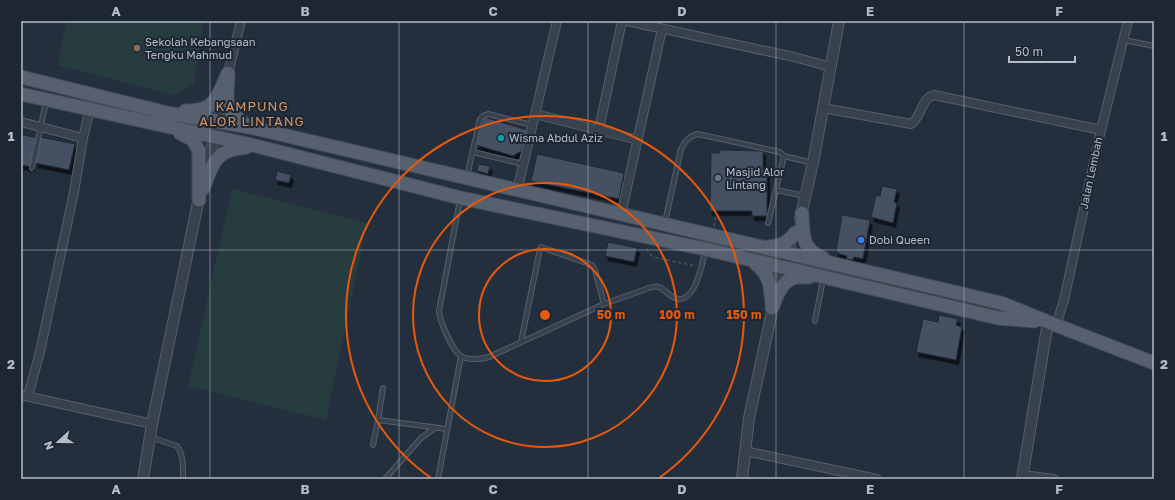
<svg xmlns="http://www.w3.org/2000/svg" width="1175" height="500" font-family="'Golos Text',sans-serif">
  <style>
    .green { fill: #263c3f }
    .building { fill: #455162; stroke: #1f2835; filter: url(#shadow) }
    .lines { fill: none; stroke-linecap: round; stroke-linejoin: round }
    .service-casing { stroke: #565f6c; stroke-width: 6 }
    .minor-casing { stroke: #565f6c; stroke-width: 10 }
    .tertiary-casing { stroke: #565f6c; stroke-width: 12 }
    .primary-casing { stroke: #414a57; stroke-width: 15 }
    .path { stroke: #44595c; stroke-width: 1.5; stroke-dasharray: 3 3; stroke-linecap: butt }
    .service { stroke: #38414e; stroke-width: 4 }
    .minor { stroke: #38414e; stroke-width: 8 }
    .tertiary { stroke: #38414e; stroke-width: 10 }
    .primary { stroke: #56606e; stroke-width: 13 }
    .grid { fill: none; stroke: #b4bcc9; stroke-width: 1; stroke-opacity: 0.55 }
    .ring { fill: none; stroke: #e8590c; stroke-width: 2 }
    .education-dot { fill: #8d6e63; stroke: #1d2633; stroke-width: 1.5 }
    .culture-dot { fill: #0f9aa8; stroke: #1d2633; stroke-width: 1.5 }
    .worship-dot { fill: #6b7280; stroke: #1d2633; stroke-width: 1.5 }
    .shop-dot { fill: #3f7fe0; stroke: #1d2633; stroke-width: 1.5 }
    .labels { text-anchor: middle; stroke-width: 4; stroke-linejoin: round; paint-order: stroke }
    .poi-label { font-size: 11px; fill: #b4bcc9; stroke: #1d2633; text-anchor: start }
    .street-label { font-size: 11px; fill: #b4bcc9; stroke: #1d2633 }
    .quarter-label { font-size: 13px; letter-spacing: 1px; fill: #d59563; stroke: #1d2633 }
    .centre { fill: #e8590c; stroke: #1d2633; stroke-width: 2 }
    .ring-label { font-size: 12px; text-anchor: middle; font-weight: bold; fill: #e8590c; stroke: #1d2633; stroke-width: 4; stroke-linejoin: round; paint-order: stroke }
    .neatline { fill: none; stroke: #b4bcc9; stroke-width: 1.5 }
    .grid-label { font-size: 13px; text-anchor: middle; font-weight: bold; fill: #b4bcc9 }
  </style>
  <defs>
    <filter id="shadow"><feDropShadow dx="2.5" dy="4.5" stdDeviation="0" flood-color="#0009"/></filter>
  </defs>
  <rect width="100%" height="100%" fill="#242f3e"/>
  <path class="green" d="M66 21H204L194 84 173 95 58 65Z
    M232 189 367 223 326 420 188 386Z"/>
  <path class="building" d="M484 117 527 130 521 151 513 156 476 145Z
    M24 135 37 138 32 167 21 165V136H24Z
    M40 137 75 144 69 170 35 163Z
    M720 150 763 151V170L767 169V216H752V211H710L711 153H720Z
    M537 154 624 173 619 199 531 181Z
    M478 164 490 166 488 174 477 171Z
    M277 171 291 175 289 183 275 180Z
    M882 186 897 189 894 202 897 203 893 223 871 217 876 195 880 196Z
    M842 215 870 220 863 259 854 257 853 260 846 259 847 256 839 254V253L836 252Z
    M608 242 637 248 634 262 605 256Z
    M939 315 958 319 956 325 962 327 956 360 916 352 923 319 938 322Z"/>
  <g class="lines">
    <defs>
      <path id="service" d="M1124 40 1154 46
        M473 152 523 164
        M784 156 813 163
        M32 168 46 102
        M467 176 480 119 483 116 488 114 532 125
        M776 190 805 196
        M460 200 439 311C440 322 452 350 461 356 469 361 481 359 489 357L604 304 649 288C661 284 662 289 671 296 694 311 702 265 705 251
        M665 222 681 149C685 141 689 136 698 134L780 152 784 156 768 223
        M815 321 823 280
        M521 342 540 249 541 247 592 265 595 270 604 304
        M383 388 378 420 447 429
        M150 437 177 446C184 455 183 468 183 479
        M373 445 378 420
        M385 479 421 438 435 428
        M438 479 461 356"/>
      <path id="minor" d="M627 21 794 57 831 67
        M227 77 241 21
        M823 108 911 124C922 117 921 98 934 95L1101 130
        M535 114 638 140
        M21 122 83 138 90 109
        M599 129 622 21
        M214 138 223 94
        M517 191 557 21
        M621 215 662 29
        M1056 325 1064 300 1101 130 1128 21
        M21 395 152 424
        M28 396 40 352 74 192 83 138
        M745 451 877 479
        M1023 475 1054 479"/>
      <path id="tertiary" d="M205 173 214 138
        M800 219 813 163 839 21
        M143 479 152 424 200 193
        M742 479 749 418 781 270 790 247
        M1022 479 1048 322"/>
      <path id="primary" d="M21 77 167 113 249 127 1001 303 1048 322 1154 363
        M228 78C226 102 224 110 246 125
        M21 94 256 146 461 198 705 249 998 318 1034 321
        M185 111C192 111 200 111 207 107 218 102 223 83 228 73
        M180 133 193 140 199 151V200
        M203 189C213 162 215 150 247 147
        M802 213C803 234 801 249 823 258
        M768 247C780 246 788 243 795 233
        M752 260C755 263 758 265 761 269 771 279 771 293 772 306
        M772 308C777 296 781 280 797 277 801 277 805 277 809 277"/>
    </defs>
    <use href="#service" class="service-casing"/>
    <use href="#minor" class="minor-casing"/>
    <use href="#tertiary" class="tertiary-casing"/>
    <use href="#primary" class="primary-casing"/>
    <path class="path" d="M714 226 716 214
      M647 249 649 253 653 257 696 266"/>
    <use href="#service" class="service"/>
    <use href="#minor" class="minor"/>
    <use href="#tertiary" class="tertiary"/>
    <use href="#primary" class="primary"/>
  </g>
  <path class="grid" d="M210 21V479M399 21V479M588 21V479M776 21V479M964 21V479M21 250H1154"/>
  <g class="ring">
    <circle cx="545" cy="315" r="66"/>
    <circle cx="545" cy="315" r="132"/>
    <path d="M431 478A199 199 0 1 1 659 478"/>
  </g>
  <circle class="education-dot" cx="137" cy="48" r="4"/>
  <circle class="culture-dot" cx="501" cy="138" r="4"/>
  <circle class="worship-dot" cx="718" cy="178" r="4"/>
  <circle class="shop-dot" cx="861" cy="240" r="4"/>
  <g class="labels">
    <g class="poi-label">
      <text x="145" y="46">Sekolah Kebangsaan<tspan x="145" dy="13">Tengku Mahmud</tspan></text>
      <text x="509" y="142">Wisma Abdul Aziz</text>
      <text x="726" y="176">Masjid Alor<tspan x="726" dy="13">Lintang</tspan></text>
      <text x="869" y="244">Dobi Queen</text>
    </g>
    <g class="street-label">
      <text transform="translate(1091 173) rotate(-78)" y="4">Jalan Lembah</text>
    </g>
    <g class="quarter-label">
      <text x="252" y="111">KAMPUNG<tspan x="252" dy="15">ALOR LINTANG</tspan></text>
    </g>
  </g>
  <circle cx="545" cy="315" r="6" class="centre"/>
  <g class="ring-label">
    <text x="611" y="319">50 m</text>
    <text x="677" y="319">100 m</text>
    <text x="744" y="319">150 m</text>
  </g>
  <rect width="1175" height="500" fill="none" stroke="#1d2633" stroke-width="44"/>
  <g transform="translate(58 442) rotate(249)" stroke="#1d2633" stroke-width="3" paint-order="stroke">
  <path d="M0-3L7 15L0 10L-7 15Z" fill="#b4bcc9"/>
  <text y="-6" font-size="11" font-weight="bold" text-anchor="middle" fill="#b4bcc9">N</text>
  </g>
  <path d="M1009 56v6h66v-6" fill="none" stroke="#b4bcc9" stroke-width="2"/>
  <text x="1015" y="56" font-size="12" fill="#b4bcc9" stroke="#1d2633" stroke-width="3" paint-order="stroke">50 m</text>
  <rect x="22" y="22" width="1131" height="456" class="neatline"/>
  <g class="grid-label">
    <text x="116" y="16">A</text>
    <text x="305" y="16">B</text>
    <text x="493" y="16">C</text>
    <text x="682" y="16">D</text>
    <text x="870" y="16">E</text>
    <text x="1059" y="16">F</text>
    <text x="11" y="141">1</text>
    <text x="1164" y="141">1</text>
    <text x="11" y="369">2</text>
    <text x="1164" y="369">2</text>
    <text x="116" y="494">A</text>
    <text x="305" y="494">B</text>
    <text x="493" y="494">C</text>
    <text x="682" y="494">D</text>
    <text x="870" y="494">E</text>
    <text x="1059" y="494">F</text>
  </g>
</svg>
